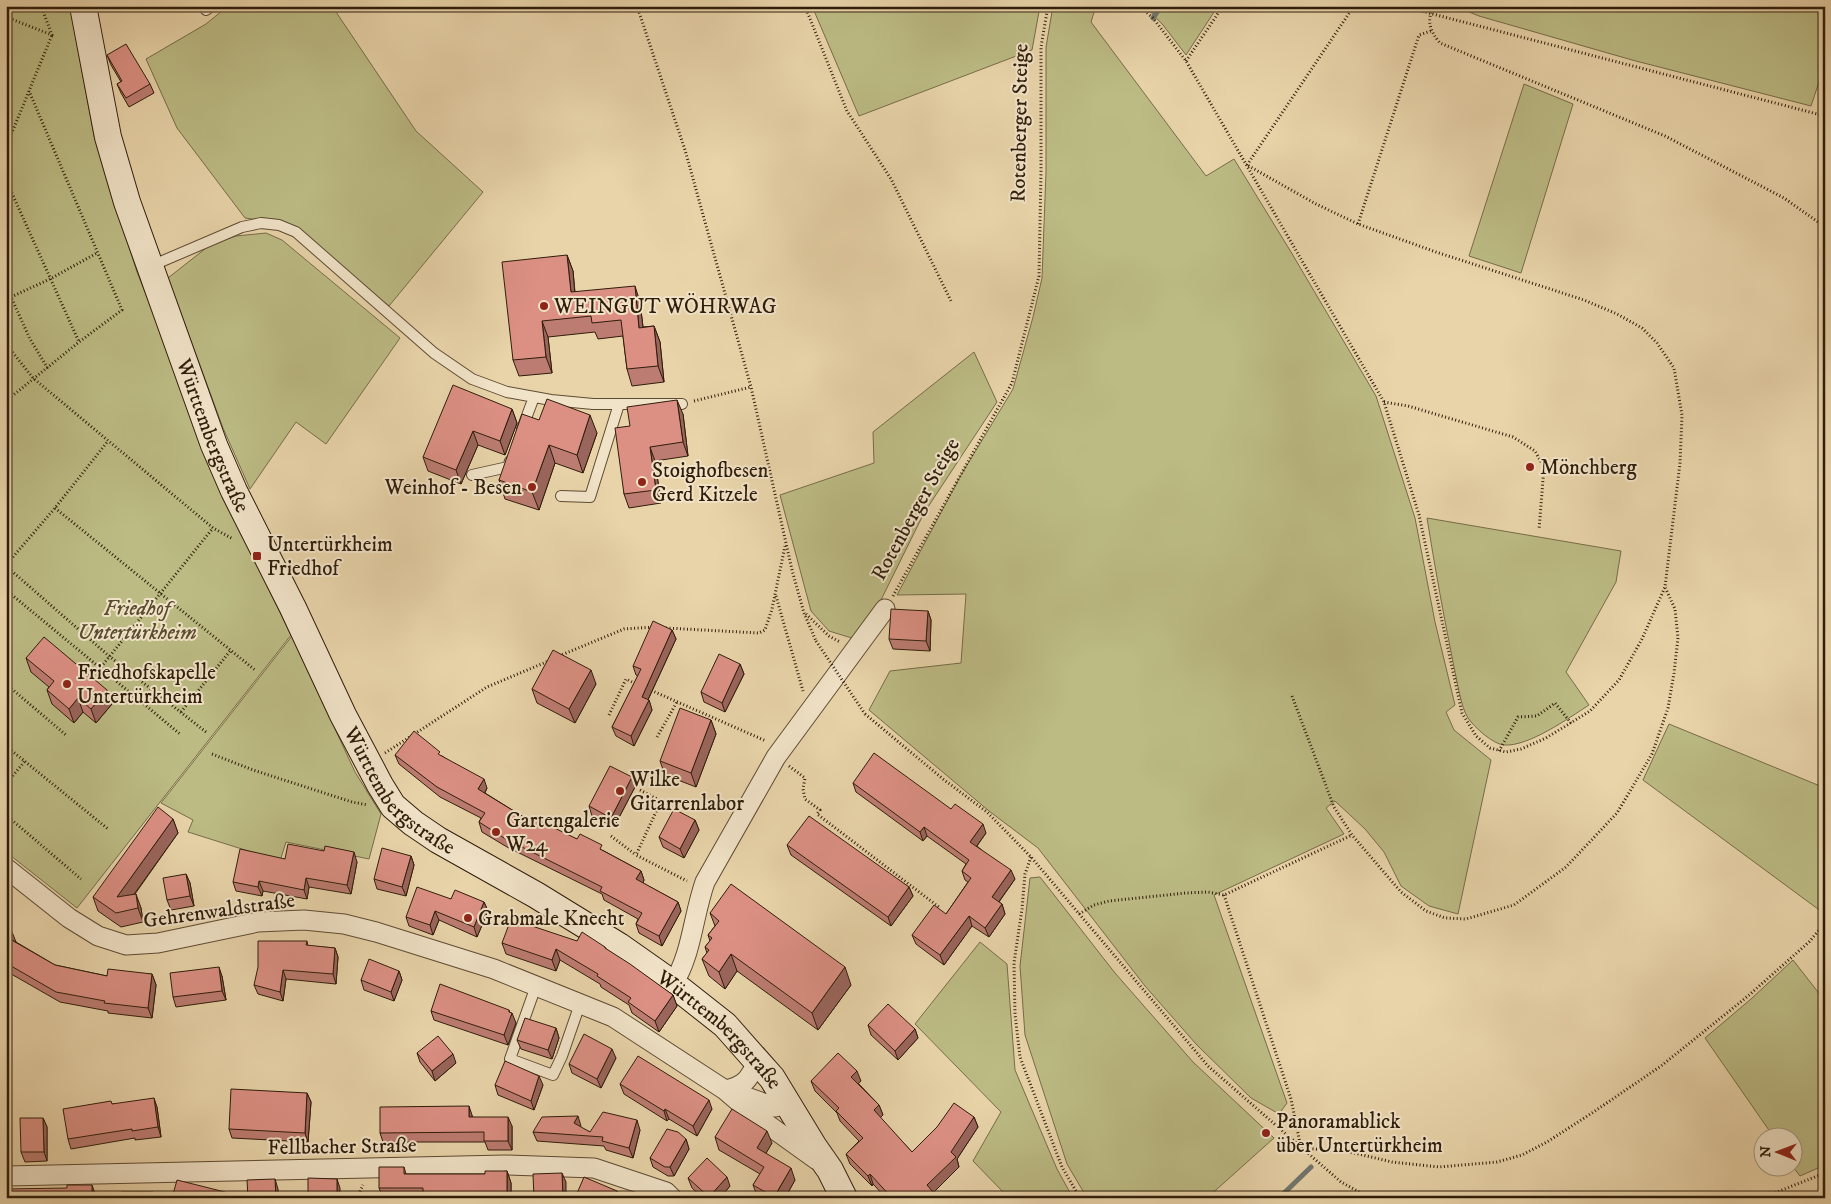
<svg xmlns="http://www.w3.org/2000/svg" width="1831" height="1204" font-family="'IM FELL DW Pica',serif">
  <style>
    .green { fill: #bcbb84; stroke: #766c48 }
    .lines { fill: none; stroke-linecap: round; stroke-linejoin: round }
    .stream { stroke: #717871; stroke-width: 5 }
    .lane-casing { stroke: #5e4b33; stroke-width: 12 }
    .street-casing { stroke: #5e4b33; stroke-width: 21 }
    .secondary-casing { stroke: #2f1d0b; stroke-width: 28 }
    .path { stroke: #2f1d0b; stroke-width: 3; stroke-dasharray: 1 2.5; stroke-linecap: butt }
    .lane { stroke: #f1e3c8; stroke-width: 10 }
    .street { stroke: #f1e3c8; stroke-width: 19 }
    .secondary { stroke: #f1e3c8; stroke-width: 26 }
    .path-bridge { stroke: #2f1d0b; stroke-width: 3; stroke-dasharray: 1 2.5; stroke-linecap: butt }
    .wall { fill: #bd7c72; stroke: #2f1d0b }
    .shaded-wall { fill: #9a655c; stroke: #2f1d0b }
    .building { fill: #dc9084; stroke: #2f1d0b }
    .poi-dot { fill: #8f2418; stroke: #f1e3c8; stroke-width: 2 }
    .labels { text-anchor: middle; stroke-width: 4; stroke-linejoin: round; paint-order: stroke }
    .street-label { font-size: 21px; fill: #2f1d0b; stroke: #f1e3c8 }
    .poi-label { font-size: 21px; fill: #2f1d0b; stroke: #f1e3c8; text-anchor: start }
    .park-label { font-size: 21px; font-style: italic; fill: #594c2f; stroke: #f1e3c8 }
  </style>
  <rect width="100%" height="100%" fill="#e9d4aa"/>
  <filter id="stains"><feTurbulence type="fractalNoise" baseFrequency=".004" numOctaves="4"/><feColorMatrix values="0 0 0 0 .2 0 0 0 0 .09 0 0 0 0 .02 0 0 0 .5 -.17"/></filter>
  <radialGradient id="worn" r=".72"><stop offset=".6" stop-color="#630" stop-opacity="0"/><stop offset="1" stop-color="#630" stop-opacity=".3"/></radialGradient>
  <path class="green" d="M6 6H70L94 136 137 272 235 520 291 635 77 908 6 852Z
    M228 6H332L416 131 483 192 389 306 286 224 245 218 177 128 146 59 206 24Z
    M812 6H1040L1032 50 859 116Z
    M1053 6H1096L1091 22 1206 176 1234 159 1291 252 1376 396 1415 518 1435 622 1455 705 1446 712 1454 730 1491 760 1458 914 1429 906 1401 886 1384 852 1365 829 1335 801 1326 808 1344 834 1214 895 1287 1103 1279 1114 1251 1098 1196 1044 1145 986 1038 848 989 811 869 710 890 671 961 663 966 594 897 595 961 475 1013 389 1033 317 1042 278 1046 172V47Z
    M1145 6H1218L1186 55 1163 25Z
    M1454 6H1825V64L1811 106 1632 60 1479 16Z
    M1524 84 1573 104 1521 273 1469 256Z
    M266 233 282 240 400 338 326 444 296 422 250 489 223 428 168 278 210 245 236 236Z
    M974 352 997 402 924 513 875 612 855 639 829 631 811 611 780 495 874 463 873 432Z
    M1427 518 1621 551 1616 582 1566 672 1589 705C1569 718 1528 747 1504 745 1493 744 1475 728 1468 718 1461 708 1457 680 1454 667 1444 618 1435 568 1427 518Z
    M292 636 355 772 381 814 369 859 286 842 280 861 188 832 193 820 161 803Z
    M1669 724 1825 788V906L1822 912 1643 780Z
    M1040 877 1115 973 1193 1062 1274 1138 1207 1198H1087L1067 1164 1025 1035 1020 966 1030 878Z
    M980 942 1007 964 1015 1070 1057 1169 1073 1198H1000L1004 1193 973 1161 1001 1112 915 1024Z
    M1793 960 1825 1001V1165L1800 1176 1793 1167 1794 1136H1773L1705 1038 1751 999Z"/>
  <g class="lines">
    <path class="stream" d="M1153 18 1161 6
      M1279 1198 1311 1167"/>
    <defs>
      <path id="lane" d="M206 10 211 6
        M151 266 242 227 261 223 279 225 296 232 434 353 472 379 507 392 551 400 593 404H682
        M522 429 534 397
        M472 475 508 467 510 461
        M561 496 590 497 619 404
        M536 986 510 1059 553 1075 562 1056 580 1004"/>
      <path id="street" d="M6 868 69 918 98 936 126 945 158 943 258 922 304 920 344 924 376 932 494 969 613 1017 725 1090 753 1114 817 1160
        M673 984C692 954 693 916 705 882L776 757 885 609
        M725 1090C745 1086 749 1079 758 1061
        M735 1093 775 1107 788 1104
        M6 1176 505 1165 594 1168 666 1192 672 1198"/>
      <g id="secondary">
        <path id="s1" d="M83 6 108 137 127 202 214 445 234 491 293 608 343 715 380 785 393 806 413 823 438 840 536 895 619 946 673 984 725 1025 772 1078 814 1147 830 1170 844 1198"/>
      </g>
    </defs>
    <use href="#lane" class="lane-casing"/>
    <use href="#street" class="street-casing"/>
    <use href="#secondary" class="secondary-casing"/>
    <path class="path" d="M637 6 685 150 751 387 792 570 804 613 816 641
      M805 6 847 111 891 179 952 303
      M1139 6 1153 18 1186 61 1384 402 1419 515 1462 713 1476 736 1490 748 1506 752 1521 749 1546 738 1590 711 1619 680 1642 639 1665 587 1680 463 1682 415 1674 368 1657 343 1642 328 1617 314 1584 300 1436 252 1358 224 1316 204 1247 165
      M1402 6 1825 116
      M1434 6C1426 21 1430 31 1440 43L1665 136 1784 198 1825 227
      M6 17 52 35 41 6
      M1186 61 1223 6
      M6 147 52 35
      M1247 165 1354 6
      M6 180 79 342
      M1358 224 1419 35 1431 31
      M6 286 30 339 48 369
      M11 297 50 279 97 253
      M6 344 33 378 213 528 233 539
      M6 401 79 342 122 310 29 91
      M694 401 751 387
      M1384 402 1408 406 1513 437 1535 451 1544 467 1539 530
      M55 508 255 670
      M6 565 55 508 108 441
      M6 566 109 656 206 732
      M6 590 180 734
      M776 596 803 691
      M893 596 1012 383 1039 276 1041 172V47L1048 6
      M806 614 829 636 840 642
      M666 628 759 633 765 630 772 609 785 546
      M559 656 624 629 655 627
      M101 667 213 528
      M6 684 66 735
      M648 689 766 741
      M1292 696 1334 807 1352 835 1401 892 1426 911 1445 918 1466 919 1514 905 1566 867 1617 813 1652 754 1668 708 1674 673 1678 638 1675 609 1665 587
      M181 712 231 650
      M865 714 943 779 987 812 1031 857 1208 1066 1341 1182 1370 1198
      M609 715 626 679 638 685
      M657 737 677 702
      M6 746 108 829
      M1499 751 1518 717 1537 716 1555 703 1571 723
      M385 753 487 687 551 660
      M212 754 253 770 352 802 368 805
      M789 766 805 778 803 789 805 799 820 810 817 814 940 908
      M6 784 25 761
      M640 790 661 801 636 855 687 881
      M6 815 81 879
      M611 836 636 855
      M1031 857 1025 874 1022 909 1014 963 1015 1014 1020 1057 1062 1167 1080 1198
      M1224 895 1291 1099 1301 1148
      M1079 914 1094 905 1109 901 1186 893 1208 892 1224 895 1352 835
      M1302 1148 1350 1152 1392 1162 1439 1167 1497 1162 1522 1155 1547 1142 1595 1111 1661 1066 1748 996 1809 942 1825 923
      M357 1198 363 1185
      M1762 1198 1825 1173"/>
    <use href="#lane" class="lane"/>
    <use href="#street" class="street"/>
    <use href="#secondary" class="secondary"/>
    <path class="path-bridge" d="M816 641 865 714"/>
  </g>
  <path class="wall" d="M107 55 150 84 154 93 129 107 121 93 117 84 121 82 111 65Z
    M567 255 573 271 575 292 640 302 643 327 654 326 660 342 664 382 632 386 627 369 623 336 598 339 595 332 548 337 552 373 519 376 513 360Z
    M512 409 517 423 505 455 478 445 461 484 428 471 423 457Z
    M683 414 688 456 655 461 661 503 629 508 624 494 630 426Z
    M539 420 597 433 583 473 555 463 539 510 505 499 499 480Z
    M928 611 931 620 930 651 893 649 889 639Z
    M672 630 676 639 648 700H649L652 710 634 746 616 736 612 727 638 676 636 675 633 666Z
    M26 658 107 690 112 704 96 723 83 712 74 723 52 704 47 690 49 687 31 672Z
    M740 664 744 674 725 712 704 702 701 692Z
    M596 684 575 723 537 703 532 689Z
    M711 720 716 734 696 787 665 775 660 761Z
    M395 755 442 756 487 788 485 793 530 821 577 839 604 851 641 871 644 880 643 883 678 902 681 911 662 946 639 933 636 924 638 919 604 900 602 894 507 847 482 832 479 822 481 818 440 797 399 764Z
    M853 783 951 809 986 833 977 846 1015 879 999 902 1002 904 1005 914 989 937 972 926 944 965 916 944 912 935 946 914 968 882 965 880 962 871 966 864 927 836 923 841 856 792Z
    M635 787 614 827 592 816 589 806Z
    M173 819 178 833 135 894 141 908 143 922 121 927 98 911 93 897Z
    M695 820 699 830 684 858 663 847 659 837Z
    M787 845 909 887 913 896 891 926 791 855Z
    M411 856 414 865 406 896 377 889 374 879Z
    M285 859 357 862 351 894 309 887 307 899 263 891 262 896 236 891 233 882Z
    M186 874 190 883 194 906 171 910 167 900Z
    M451 899 484 902 488 911 477 937 439 920 433 935 409 926 406 917Z
    M710 913 851 985 818 1030 737 971 725 989 709 976 702 959 707 953 705 947 710 941 708 935 715 926Z
    M6 927 16 942 55 965 107 976 152 974 156 985 152 1018 108 1013V1011L60 1002 6 971Z
    M307 941 308 946 335 948 338 957 336 984 286 979 283 1001 258 994 254 985Z
    M577 941 605 947 606 949 673 995 677 1006 659 1032 632 1013 629 1005 601 987 600 984 560 960 556 971 506 954 502 943Z
    M399 971 402 980 394 1001 364 990 361 980Z
    M222 976 226 1000 176 1007 173 997Z
    M431 1011 510 1013 516 1023 508 1045 434 1020Z
    M868 1025 915 1029 918 1038 898 1060 871 1035Z
    M556 1028 559 1038 552 1059 521 1049 517 1040Z
    M417 1053 456 1063 435 1081 420 1062Z
    M616 1058 601 1088 572 1073 569 1064Z
    M811 1081H861L858 1083 879 1105 883 1115 880 1118 912 1152 974 1117 978 1127 957 1159 959 1167 933 1193 938 1198H886L873 1184 872 1186 850 1164 846 1154 859 1141 840 1121 837 1113 815 1091Z
    M620 1084 712 1109 697 1136 669 1119 667 1121 624 1094Z
    M495 1085H543L534 1110 498 1095Z
    M307 1093 311 1102 308 1142 232 1138 229 1129Z
    M112 1104 157 1107 161 1137 135 1140V1138L71 1149 68 1139Z
    M472 1115V1117L512 1126V1150H488L485 1142H383L380 1133Z
    M43 1118 47 1127V1161L25 1162 21 1152Z
    M581 1126 580 1127 590 1132 640 1130 633 1158 606 1150 604 1146 537 1141 533 1132Z
    M715 1137 772 1143 766 1153 795 1180 785 1198H758L753 1185 760 1174 719 1150Z
    M686 1139 689 1149 674 1176H668L653 1167 650 1158Z
    M404 1167 406 1174H485L507 1171 511 1183V1198H383L379 1188Z
    M688 1178 730 1186 720 1198H703L692 1188Z"/>
  <path class="shaded-wall" d="M567 255 573 271 576 308 571 292Z
    M635 286 640 302 645 344 639 328Z
    M542 321 548 337 552 373 546 357Z
    M654 326 660 342 664 382 658 366Z
    M677 400 683 414 688 456 683 442Z
    M512 409 517 423 505 455 500 441Z
    M590 415 597 433 583 473 577 455Z
    M473 431 478 445 461 484 456 470Z
    M549 445 555 463 539 510 532 492Z
    M650 447 655 461 661 503 656 490Z
    M928 611 931 620 930 651 926 641Z
    M672 630 676 639 645 706 642 697Z
    M740 664 744 674 725 712 722 703Z
    M591 670 596 684 575 723 569 709Z
    M107 690 112 704 96 723 91 709Z
    M78 698 83 712 74 723 69 709Z
    M649 700 652 710 634 746 631 736Z
    M711 720 716 734 696 787 691 773Z
    M632 777 635 787 614 827 611 818Z
    M484 779 487 788 482 798 478 789Z
    M173 819 178 833 122 911 117 897Z
    M695 820 699 830 684 858 680 849Z
    M983 824 986 833 973 851 970 842Z
    M924 827 927 836 923 841 920 832Z
    M354 852 357 862 351 894 347 885Z
    M411 856 414 865 406 896 402 887Z
    M1011 870 1015 879 995 907 992 897Z
    M641 871 644 880 640 889 636 879Z
    M186 874 190 883 194 906 190 896Z
    M306 878 309 887 307 899 304 890Z
    M259 881 263 891 262 896 258 887Z
    M909 887 913 896 891 926 888 917Z
    M136 894 141 908 143 922 138 908Z
    M484 902 488 911 477 937 474 927Z
    M678 902 681 911 662 946 659 936Z
    M1002 904 1005 914 989 937 985 928Z
    M435 911 439 920 433 935 430 925Z
    M969 916 972 926 944 965 940 955Z
    M12 932 16 942 8 938Z
    M335 948 338 957 336 984 333 974Z
    M556 949 560 960 556 971 552 960Z
    M731 954 737 971 725 989 719 972Z
    M219 967 222 976 226 1000 222 991Z
    M845 967 851 985 818 1030 812 1013Z
    M283 970 286 979 283 1001 280 992Z
    M399 971 402 980 394 1001 391 992Z
    M152 974 156 985 152 1018 148 1008Z
    M673 995 677 1006 659 1032 655 1021Z
    M509 1010 511 1016 512 1013 516 1023 508 1045 504 1035Z
    M556 1028 559 1038 552 1059 548 1050Z
    M915 1029 918 1038 898 1060 895 1051Z
    M612 1049 616 1058 601 1088 597 1079Z
    M453 1054 456 1063 435 1081 432 1071Z
    M857 1071 861 1081 855 1087 851 1077Z
    M539 1076 543 1085 534 1110 531 1101Z
    M307 1093 311 1102 308 1142 305 1133Z
    M154 1098 157 1107 161 1137 158 1127Z
    M709 1100 712 1109 697 1136 693 1126Z
    M879 1105 883 1115 877 1121 874 1110Z
    M469 1106 472 1115V1126L469 1117Z
    M665 1109 669 1119 667 1121 664 1111Z
    M578 1116 581 1126 578 1133 574 1123Z
    M508 1117 512 1126V1150L508 1141Z
    M974 1117 978 1127 957 1159 959 1167 930 1196 927 1185Z
    M43 1118 47 1127V1161L44 1152Z
    M637 1120 640 1130 633 1158 629 1148Z
    M767 1131 772 1143 762 1160 757 1148Z
    M6 1133H7L10 1142 6 1146Z
    M686 1139 689 1149 674 1176 670 1167Z
    M791 1168 795 1180 785 1198H774Z
    M507 1171 511 1183V1198L507 1197Z
    M562 1173 566 1182V1198H563Z
    M870 1174 873 1184 872 1186 868 1176Z
    M727 1177 730 1186 720 1198H709V1197Z
    M275 1179 278 1189 279 1198H276Z
    M337 1179 340 1188V1198H337Z
    M92 1185 96 1196V1198H92Z
    M617 1191 620 1198H615Z"/>
  <path class="building" d="M126 44 150 84 126 98 117 84 122 81 107 55Z
    M567 255 571 292 635 286 639 328 654 326 658 366 627 369 621 320 592 323 591 316 542 321 546 357 513 360 502 262Z
    M453 385 512 409 500 441 473 431 456 470 423 457Z
    M547 399 590 415 577 455 549 445 532 492 499 480 522 414 539 420Z
    M677 400 683 442 650 447 656 490 624 494 615 428 630 426 627 407Z
    M891 609 928 611 926 641 889 639Z
    M653 621 672 630 642 697 649 700 631 736 612 727 641 669 633 666Z
    M44 637 107 690 91 709 78 698 69 709 47 690 54 681 26 658Z
    M553 650 591 670 569 709 532 689Z
    M719 654 740 664 722 703 701 692Z
    M680 708 711 720 691 773 660 761Z
    M414 731 440 752 438 754 484 779 478 789 530 821 532 817 577 839 580 834 602 845 600 849 641 871 636 879 678 902 659 936 636 924 642 913 600 891 602 887 504 838 479 822 485 813 437 787 395 755Z
    M874 753 951 809 955 804 983 824 970 842 1011 870 992 897 1002 904 985 928 969 916 940 955 912 935 934 905 946 914 971 878 962 871 969 860 924 827 920 832 853 783Z
    M610 766 632 777 611 818 589 806Z
    M158 807 173 819 117 897 136 894 138 908 116 913 93 897Z
    M674 809 695 820 680 849 659 837Z
    M809 816 909 887 888 917 787 845Z
    M288 844 324 851 325 846 354 852 347 885 306 878 304 890 259 881 258 887 233 882 240 849 285 859Z
    M382 848 411 856 402 887 374 879Z
    M186 874 190 896 167 900 163 878Z
    M731 884 845 967 812 1013 731 954 719 972 702 959 709 950 705 947 712 938 708 935 719 921 710 913Z
    M417 887 451 899 455 890 484 902 474 927 435 911 430 925 406 917Z
    M511 919 577 941 582 932 605 947V948L630 964 673 995 655 1021 628 1002 631 998 597 976 598 974 556 949 552 960 502 943Z
    M6 927 12 932 8 938 55 965 107 976 108 969 152 974 148 1008 104 1003 105 1001 56 992 6 963Z
    M258 941H307L306 945 335 948 333 974 283 970 280 992 254 985 258 967Z
    M369 959 399 971 391 992 361 980Z
    M219 967 222 991 173 997 170 973Z
    M440 984 509 1010V1012L512 1013 504 1035 431 1011Z
    M888 1004 915 1029 895 1051 868 1025Z
    M525 1018 556 1028 548 1050 517 1040Z
    M584 1034 612 1049 597 1079 569 1064Z
    M438 1036 453 1054 432 1071 417 1053Z
    M838 1053 857 1071 851 1077 879 1105 874 1110 912 1152 937 1127 954 1103 974 1117 951 1152 956 1157 927 1185 938 1198H892L870 1174 868 1176 846 1154 863 1138 836 1111 839 1108 811 1081Z
    M638 1056 709 1100 693 1126 665 1109 664 1111 620 1084Z
    M505 1061 539 1076 531 1101 495 1085Z
    M231 1089 307 1093 305 1133 229 1129Z
    M154 1098 158 1127 132 1131V1129L68 1139 63 1109 111 1101 112 1104Z
    M469 1106V1117H508V1141H484V1132L380 1133V1107Z
    M732 1109 767 1131 757 1148 791 1168 774 1197 753 1185 764 1167 715 1137Z
    M603 1112 637 1120 629 1148 602 1141 603 1137 533 1132 542 1117 578 1116 574 1123 590 1132Z
    M20 1118H43L44 1152H21Z
    M667 1129 678 1132 686 1139 670 1167H665L650 1158Z
    M707 1158 727 1177 709 1197 688 1178Z
    M379 1167H404V1174H485V1171H507V1197L423 1198V1188H379Z
    M562 1173 563 1198H534L533 1174Z
    M584 1177 617 1191 615 1198H575Z
    M308 1178 337 1179V1198H308Z
    M275 1179 276 1198H248L247 1180Z
    M177 1180 225 1192 223 1198H172Z
    M67 1185H92V1198H6V1189L67 1188Z
    M121 1192H153V1198H121Z
    M627 1195 633 1198H625Z"/>
  <g class="poi-dot">
    <circle cx="544" cy="306" r="5"/>
    <circle cx="1530" cy="467" r="5"/>
    <circle cx="642" cy="482" r="5"/>
    <circle cx="532" cy="487" r="5"/>
    <rect x="252" y="551" width="10" height="10" rx="2.5"/>
    <circle cx="67" cy="684" r="5"/>
    <circle cx="620" cy="791" r="5"/>
    <circle cx="496" cy="832" r="5"/>
    <circle cx="468" cy="918" r="5"/>
    <circle cx="1266" cy="1133" r="5"/>
  </g>
  <g class="labels">
    <g class="street-label">
      <text transform="translate(1019 123) rotate(-89)" y="7">Rotenberger Steige</text>
      <text dy="7" stroke="none"><textPath href="#s1" startOffset="450">Württembergstraße</textPath></text>
      <text transform="translate(915 509) rotate(-61)" y="7">Rotenberger Steige</text>
      <text dy="7" stroke="none"><textPath href="#s1" startOffset="855">Württembergstraße</textPath></text>
      <text transform="translate(219 910) rotate(-8)" y="7">Gehrenwaldstraße</text>
      <text dy="7" stroke="none"><textPath href="#s1" startOffset="1260">Württembergstraße</textPath></text>
      <text transform="translate(342 1146) rotate(-1)" y="7">Fellbacher Straße</text>
    </g>
    <g class="poi-label">
      <text x="554" y="313">WEINGUT WÖHRWAG</text>
      <text x="1540" y="474">Mönchberg</text>
      <text x="652" y="477">Stoighofbesen<tspan x="652" dy="24">Gerd Kitzele</tspan></text>
      <text x="522" y="494" text-anchor="end">Weinhof - Besen</text>
      <text x="267" y="551">Untertürkheim<tspan x="267" dy="24">Friedhof</tspan></text>
      <text x="77" y="679">Friedhofskapelle<tspan x="77" dy="24">Untertürkheim</tspan></text>
      <text x="630" y="786">Wilke<tspan x="630" dy="24">Gitarrenlabor</tspan></text>
      <text x="506" y="827">Gartengalerie<tspan x="506" dy="24">W24</tspan></text>
      <text x="478" y="925">Grabmale Knecht</text>
      <text x="1276" y="1128">Panoramablick<tspan x="1276" dy="24">über Untertürkheim</tspan></text>
    </g>
    <g class="park-label">
      <text x="137" y="615">Friedhof<tspan x="137" dy="24">Untertürkheim</tspan></text>
    </g>
  </g>
  <rect width="1831" height="1204" fill="none" stroke="#e9d4aa" stroke-width="25"/>
  <rect x="8" y="8" width="1816" height="1189" fill="none" stroke="#2f1d0b" stroke-width="2.5"/>
  <rect x="12" y="12" width="1806" height="1179" fill="none" stroke="#2f1d0b"/>
  <g transform="translate(1778 1152) rotate(271)"><circle r="24" fill="#f1e3c8" stroke="#a3947c"/>
  <path d="M0-4L9 19L0 12L-9 19Z" fill="#8f2418"/>
  <text y="-8" font-size="14" font-weight="bold" text-anchor="middle" fill="#2f1d0b">N</text>
  </g>
  <rect width="100%" height="100%" filter="url(#stains)"/>
  <rect width="100%" height="100%" fill="url(#worn)"/>
</svg>
